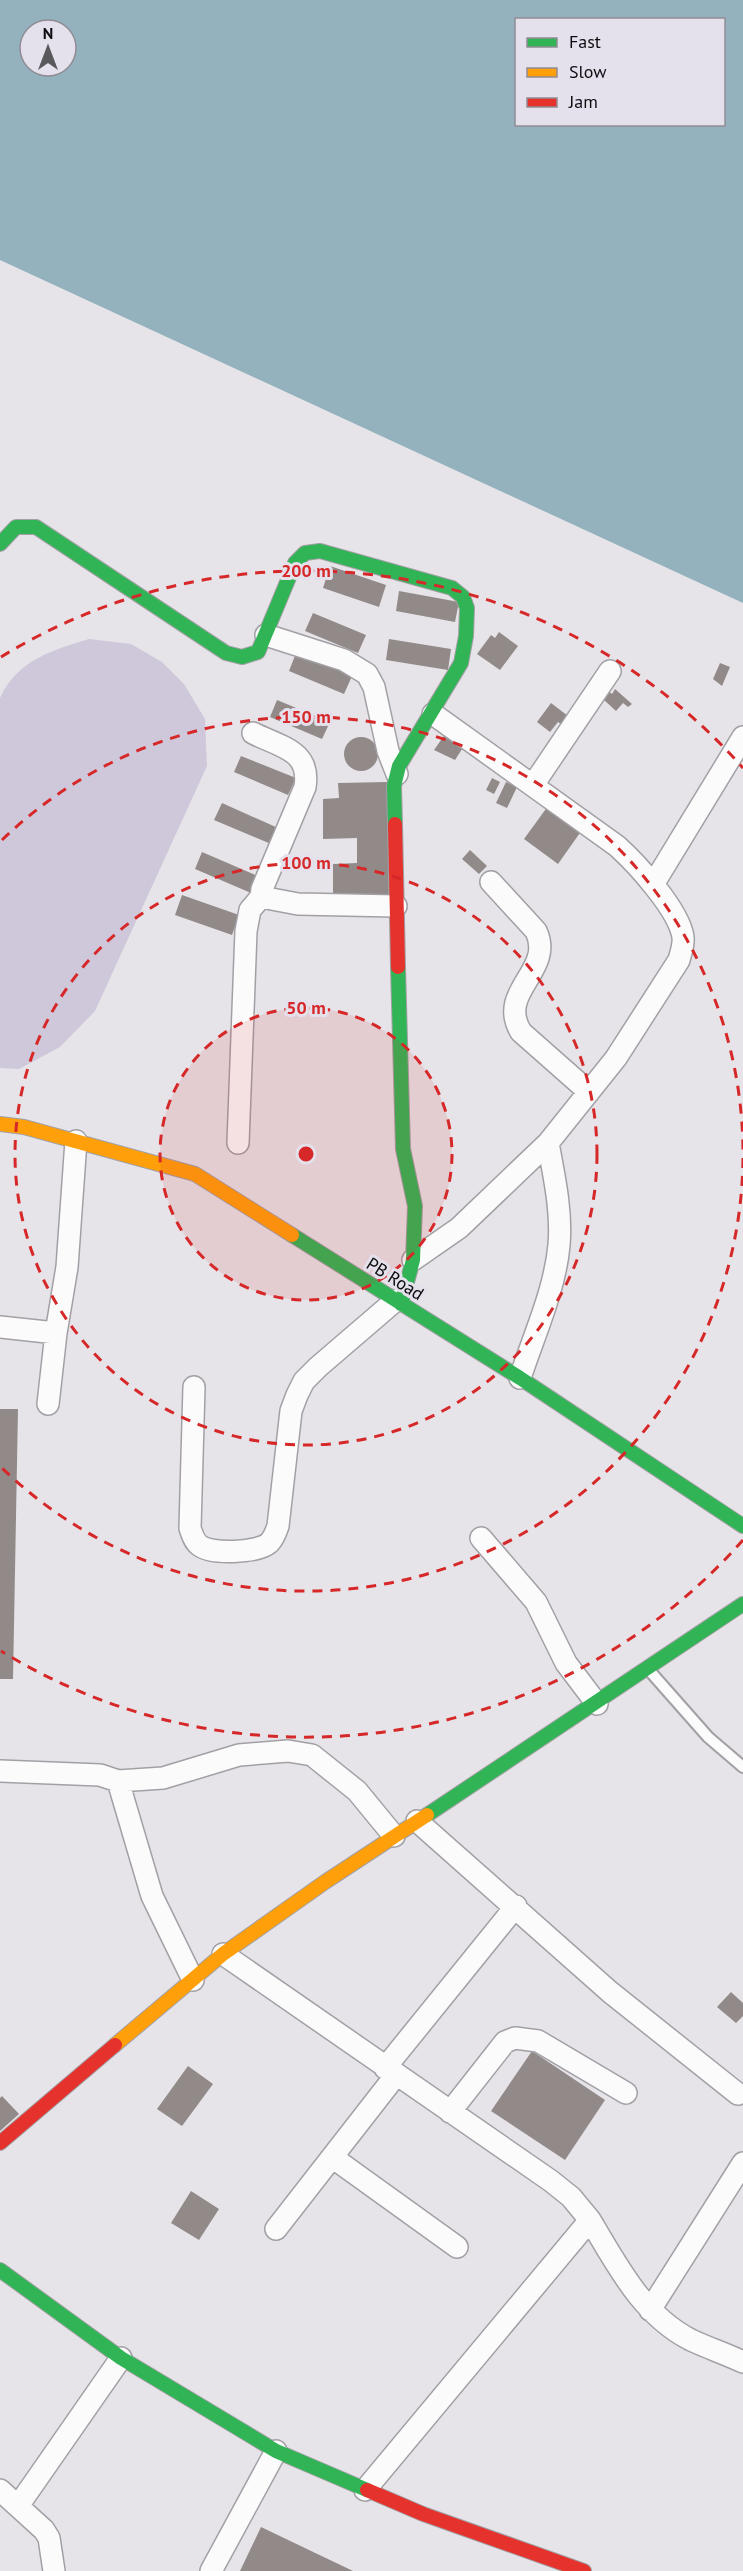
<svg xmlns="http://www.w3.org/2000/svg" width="743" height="2571" font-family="'PT Sans',sans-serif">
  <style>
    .green { fill: #cfc8db }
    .water { fill: #94b2bd; fill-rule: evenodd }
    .building { fill: #918a88 }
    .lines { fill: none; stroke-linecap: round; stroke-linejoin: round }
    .lane-casing { stroke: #a2a0a5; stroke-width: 14 }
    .street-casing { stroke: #a2a0a5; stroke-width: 24 }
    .fast-casing { stroke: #a2a0a5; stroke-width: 16 }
    .slow-casing { stroke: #a2a0a5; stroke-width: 16 }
    .jam-casing { stroke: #a2a0a5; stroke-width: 16 }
    .lane { stroke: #fbfbfc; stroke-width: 10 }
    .street { stroke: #fbfbfc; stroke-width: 21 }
    .fast { stroke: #30b455; stroke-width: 14 }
    .slow { stroke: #ff9f0a; stroke-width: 14 }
    .jam { stroke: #e5322d; stroke-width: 14 }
    .ring { fill: none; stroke: #d62828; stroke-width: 3; stroke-dasharray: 10 8 }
    .labels { text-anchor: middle; stroke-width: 6; stroke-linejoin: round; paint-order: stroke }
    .street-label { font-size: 18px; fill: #0d0c0f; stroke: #e5e1ec }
    .centre { fill: #d62828; stroke: #e5e1ec; stroke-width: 3 }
    .ring-label { font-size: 18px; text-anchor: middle; font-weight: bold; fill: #d62828; stroke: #e5e1ec; stroke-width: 6; stroke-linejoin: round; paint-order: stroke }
  </style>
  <rect width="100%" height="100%" fill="#e6e4e9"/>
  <path class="green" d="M89 639 131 644 162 662 184 684 205 719 207 766 95 1011 60 1047 19 1069 0 1068V698C17 660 53 650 89 639Z"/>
  <path class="water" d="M0 0H743V603L0 260ZM516 20H724V124H516ZM30 30H66V66H30Z"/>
  <path class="building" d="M330 566 386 585 379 607 323 588Z
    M399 591 459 602 455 622 396 611Z
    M313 613 366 635 358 653 305 631Z
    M499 632 518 646 500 670 477 654 491 635 495 638Z
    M389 639 451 649 448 670 386 660Z
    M296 653 352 676 344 694 289 671Z
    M720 663 730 667 722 686 713 679Z
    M615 689 632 704 628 707 623 703 616 711 604 700 607 690 612 694Z
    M277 700 330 722 322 739 270 717Z
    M551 703 572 719 565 727 558 722 550 732 537 722Z
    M446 733 464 746 455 760 434 750Z
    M344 754a17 17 0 1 1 34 0a17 17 0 1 1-34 0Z
    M241 756 296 778 288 795 234 772Z
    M492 778 500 782 494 794 486 790Z
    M387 782 389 894 333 895V864L357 863V838L323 839V799L339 798 338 783Z
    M506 782 517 787 507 808 496 803Z
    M222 803 278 828 271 844 214 820Z
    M548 806 582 830 558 864 524 839Z
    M470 850 487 866 479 874 462 859Z
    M202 852 258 876 251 893 195 869Z
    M182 895 239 915 232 935 175 915Z
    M0 1409H18L13 1679H0Z
    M731 1992 743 2003V2016L736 2023 717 2007Z
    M532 2051 605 2100 565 2160 491 2111Z
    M188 2066 213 2084 182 2126 157 2109Z
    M2 2096 19 2114 0 2131V2098Z
    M191 2191 219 2209 199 2240 171 2223Z
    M261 2527 353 2571H240Z"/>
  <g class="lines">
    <defs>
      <path id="lane" d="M648 1669 708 1737 743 1767"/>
      <path id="street" d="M266 635 344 660 367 674 374 687 388 751 397 774
        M253 733C280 747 311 750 305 787L262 889 261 897 298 904 396 906
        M533 785 610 671
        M491 882 536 931C555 971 496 991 521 1032L589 1092
        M654 883 743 737
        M238 1143 246 931 250 910 261 897
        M413 1260 459 1228 548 1143 616 1058 679 960C681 952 684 945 683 937 679 910 637 864 617 846L433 714
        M0 1327 56 1333
        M520 1378C534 1335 555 1290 559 1245 562 1211 554 1176 548 1143
        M194 1387 190 1528C192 1534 194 1541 199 1545 211 1555 257 1553 269 1543 274 1538 276 1532 278 1526L291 1411 297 1395 304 1381 318 1367 396 1300
        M48 1404 56 1333 67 1267 76 1141
        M481 1538 536 1602 566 1663 597 1704
        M0 1771 100 1775 118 1781 152 1896 193 1980
        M118 1781 163 1778 239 1755 288 1751 312 1755 357 1791 394 1836
        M417 1821 610 1992 738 2094
        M223 1954 551 2181 571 2197 590 2220 365 2490
        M385 2068 516 1906
        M450 2112 505 2042 515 2038 538 2041 626 2093
        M332 2157 457 2247
        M590 2220C617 2265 642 2315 691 2340 708 2348 726 2354 743 2362
        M276 2229 396 2075
        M650 2310 743 2163
        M0 2490 44 2530 49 2538 54 2571
        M18 2506 121 2358
        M211 2571 276 2451"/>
      <path id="fast" d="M0 544 16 527H36L226 653 242 657 258 652 295 563 305 553 320 551 452 588 463 597 467 608 466 636 461 663 399 766 394 786 395 824
        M398 967 403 1149 415 1206 413 1260 401 1304
        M292 1235 520 1378 743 1526
        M427 1815 743 1604
        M0 2270 121 2358 276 2451 367 2490"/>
      <path id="slow" d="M0 1124 24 1127 195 1174 292 1235
        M115 2045 223 1954 325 1882 427 1815"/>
      <path id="jam" d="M395 824 398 967
        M0 2143 115 2045
        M367 2490 423 2514 584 2571"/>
    </defs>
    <use href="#lane" class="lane-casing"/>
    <use href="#street" class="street-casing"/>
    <use href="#fast" class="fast-casing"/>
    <use href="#slow" class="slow-casing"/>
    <use href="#jam" class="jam-casing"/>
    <use href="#lane" class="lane"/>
    <use href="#street" class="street"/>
    <use href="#fast" class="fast"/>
    <use href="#slow" class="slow"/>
    <use href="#jam" class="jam"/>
  </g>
  <circle cx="306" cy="1154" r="146" fill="#d62828" fill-opacity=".12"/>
  <g class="ring">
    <circle cx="306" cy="1154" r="146"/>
    <circle cx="306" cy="1154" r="291"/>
    <path d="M743 1158A437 437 0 0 1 2 1468M2 840A437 437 0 0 1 743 1150"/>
    <path d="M743 1540A583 583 0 0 1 1 1651M1 657A583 583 0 0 1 743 768"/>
  </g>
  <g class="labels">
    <g class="street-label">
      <text transform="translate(395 1279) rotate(32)" y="6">PB Road</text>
    </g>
  </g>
  <circle cx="306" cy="1154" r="9" class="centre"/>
  <g class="ring-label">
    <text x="306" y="577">200 m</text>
    <text x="306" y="723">150 m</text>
    <text x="306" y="869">100 m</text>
    <text x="306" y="1014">50 m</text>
  </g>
  <rect x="515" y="18" width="210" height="108" fill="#e5e1ec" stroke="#8f8c94" stroke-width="1.5"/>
  <rect x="527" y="38" width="30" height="9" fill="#30b455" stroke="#8f8c94" stroke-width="1.5"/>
  <text x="569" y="48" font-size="18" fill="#0d0c0f">Fast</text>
  <rect x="527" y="68" width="30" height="9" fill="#ff9f0a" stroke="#8f8c94" stroke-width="1.5"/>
  <text x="569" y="78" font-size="18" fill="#0d0c0f">Slow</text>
  <rect x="527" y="98" width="30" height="9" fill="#e5322d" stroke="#8f8c94" stroke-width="1.5"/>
  <text x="569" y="108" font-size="18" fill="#0d0c0f">Jam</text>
  <g transform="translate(48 48)"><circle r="28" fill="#e5e1ec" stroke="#8f8c94" stroke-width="1.5"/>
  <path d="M0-4.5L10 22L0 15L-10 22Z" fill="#59585b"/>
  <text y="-9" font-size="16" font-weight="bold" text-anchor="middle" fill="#0d0c0f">N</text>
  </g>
</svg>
